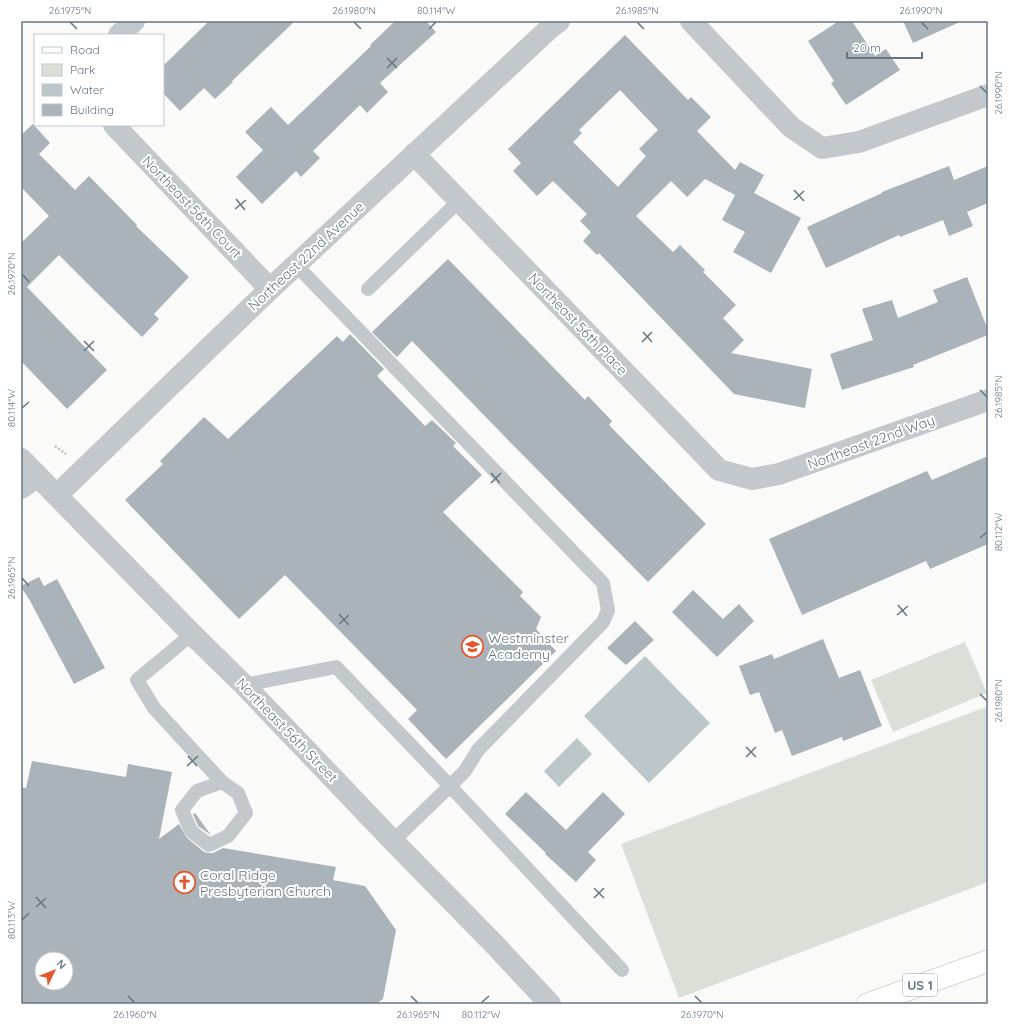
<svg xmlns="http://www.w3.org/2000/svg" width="1009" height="1025" font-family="Quicksand,sans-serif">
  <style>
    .green { fill: #dadfd7 }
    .water { fill: #bbc7cb }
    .building { fill: #aab3b9; fill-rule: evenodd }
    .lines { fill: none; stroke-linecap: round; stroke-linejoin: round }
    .primary-casing { stroke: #b5babe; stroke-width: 23 }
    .path { stroke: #bbbfc2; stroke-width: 2.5; stroke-dasharray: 2 2; stroke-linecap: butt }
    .service { stroke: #c3c8cc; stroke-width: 14 }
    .minor { stroke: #c3c8cc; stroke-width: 22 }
    .tertiary { stroke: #c3c8cc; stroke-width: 22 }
    .primary { stroke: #fff; stroke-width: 22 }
    .ticks { fill: none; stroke: #657683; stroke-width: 1.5 }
    .labels { text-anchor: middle; stroke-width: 4; stroke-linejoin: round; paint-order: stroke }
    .shield { fill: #fff; stroke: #939fa8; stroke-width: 1 }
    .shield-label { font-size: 13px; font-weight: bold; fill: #657683 }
    .street-label { font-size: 14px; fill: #657683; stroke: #fff }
    .poi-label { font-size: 14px; fill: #657683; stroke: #fff; text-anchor: start }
    .neatline { fill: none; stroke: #657683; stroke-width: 1.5 }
    .ticks-label { font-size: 10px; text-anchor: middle; fill: #657683 }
  </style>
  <rect width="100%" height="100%" fill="#fafaf8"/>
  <path class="green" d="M965 642 987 693 893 732 871 680Z
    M986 707 988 714V882L679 998 621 844Z"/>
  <path class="water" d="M645 656 710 723 649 783 584 716Z
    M577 738 592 754 559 787 544 771Z"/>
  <path class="building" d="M209 21H295L232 81 233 82 215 99 204 88 180 111 163 93V66Z
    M395 21H426L436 32 380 83 388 92 367 113 360 105 313 151 320 158 301 177 296 171 262 204 236 177 263 150 245 132 271 107 288 125 371 46 370 45Z
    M839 21H852L875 56 886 49 900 70 846 105 831 83 834 81 808 41Z
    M903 21H962L913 43Z
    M625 35 688 100 691 97 711 117 697 131 735 170 740 162 764 175 754 193 801 218 771 273 733 252 745 232 722 220 735 195 705 179 687 197 671 181 636 216 673 252 680 245 705 270 703 272 736 305 723 318 744 340 731 353 812 369 805 408 734 394 599 253 597 255 583 241 591 232 580 221 587 214 553 181 537 196 513 171 521 163 508 149ZM620 90 658 130 639 149 646 156 618 187 573 142 582 133 579 130Z
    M33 124 50 143 39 154 75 190 89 176 137 225 136 226 189 277 154 314 159 319 142 337 95 291 59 255 27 287 107 370 67 409 21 361V243L49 216 21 187V135Z
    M949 166 954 180 988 166V203L967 212 973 226 949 236 943 220 900 237 899 235 826 268 807 227 882 193V192Z
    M448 259 585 400 588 396 612 421 609 425 706 524 648 582 510 442 412 341 397 357 372 332Z
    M967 277 988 330V335L913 365 914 367 842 390 830 354 873 340 862 309 892 300 898 318 938 302 933 290Z
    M350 334 384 369 377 376 425 426 432 420 456 443 453 446 482 475 443 512 523 592 520 596 541 617 536 629 556 651 446 759 408 719 417 710 285 575 239 619 125 500 163 464 160 461 204 417 228 439 337 336 343 342Z
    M988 456V544L930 569 926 561 802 615 769 539 927 471 932 480Z
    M39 577 44 586 57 579 105 668 74 684 29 599 21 587V586Z
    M693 590 723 619 739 604 754 621 717 657 672 612Z
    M635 621 654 640 626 665 607 648Z
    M823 639 839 678 860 670 882 726 843 741 842 737 792 756 782 730 775 733 759 692 750 695 739 666 772 654 774 659Z
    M32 761 126 777 128 764 172 772 159 839 179 824 186 837 204 852 208 853H213L223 848 336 867 333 880 365 886 396 930 383 999 376 1004H21V787L26 788ZM42 959H66V983H42Z
    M526 792 566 830 603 792 625 814 588 852 596 860 576 882 545 854 546 853 505 814Z
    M195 813 211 835 198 826 193 814Z"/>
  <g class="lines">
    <defs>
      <path id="primary" d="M868 1004 988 961"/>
    </defs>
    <use href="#primary" class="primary-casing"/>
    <path class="path" d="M55 446 66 454"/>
    <path class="service" d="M296 265 603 583 608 610 603 622 478 750 465 771 450 786 393 841
      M368 289 459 201
      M192 634 137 680 154 708 222 782 238 793 246 813 228 836 209 845 191 831 182 810 197 791 222 782
      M244 685 336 667 450 786 622 970"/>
    <path class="minor" d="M691 21 791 127 822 148 859 142 988 95
      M119 35 134 21
      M114 125 270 289
      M414 154 719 470 752 479 779 474 988 400
      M21 488 38 476
      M57 495 270 289 550 28 559 21"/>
    <path class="tertiary" d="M21 459 192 634 244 685 393 841 494 944 550 1004"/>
    <use href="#primary" class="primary"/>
  </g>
  <path class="ticks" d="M70 22 77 29M354 22 361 29M637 22 644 29M921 22 928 29M429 29 436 22M387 58 397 68M387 68 397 58M980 86 987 93M794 190 804 201M236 199 245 210M794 200 804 191M235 209 246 200M22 274 29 282M643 332 652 342M84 341 94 351M642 342 652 332M84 351 94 341M980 390 987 397M22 408 29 402M491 473 500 483M491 483 501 473M980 538 987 532M22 578 29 586M898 605 907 616M339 614 349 625M897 615 908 606M339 624 349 615M980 694 987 701M746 747 756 757M188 756 197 766M746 757 756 747M187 766 198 756M594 888 604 898M36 897 46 908M594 898 604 888M36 907 46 898M22 920 29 913M128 996 135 1003M411 996 418 1003M695 996 702 1003M481 1003 489 996"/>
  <defs>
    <symbol id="school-ring" viewBox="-11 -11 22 22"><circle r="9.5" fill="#fff" stroke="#e4572e" stroke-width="1.5"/><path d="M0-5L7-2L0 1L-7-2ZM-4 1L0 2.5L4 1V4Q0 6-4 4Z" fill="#e4572e"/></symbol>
    <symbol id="church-ring" viewBox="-11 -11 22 22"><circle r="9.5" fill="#fff" stroke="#e4572e" stroke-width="1.5"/><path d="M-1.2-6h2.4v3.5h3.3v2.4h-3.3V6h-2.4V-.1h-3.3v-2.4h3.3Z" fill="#e4572e"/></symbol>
  </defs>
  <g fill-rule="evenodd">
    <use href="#school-ring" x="460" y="634" width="25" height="25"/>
    <use href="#church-ring" x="172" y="870" width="25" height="25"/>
  </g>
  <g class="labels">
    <rect class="shield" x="903" y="974" width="34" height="22" rx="3"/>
    <g class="shield-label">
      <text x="920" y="990">US 1</text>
    </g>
    <g class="street-label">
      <text transform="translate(192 207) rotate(46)" y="5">Northeast 56th Court</text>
      <text transform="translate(306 256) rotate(-43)" y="5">Northeast 22nd Avenue</text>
      <text transform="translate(578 324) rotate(46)" y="5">Northeast 56th Place</text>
      <text transform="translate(871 442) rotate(-20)" y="5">Northeast 22nd Way</text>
      <text transform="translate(287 730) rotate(46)" y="5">Northeast 56th Street</text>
    </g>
    <g class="poi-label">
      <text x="488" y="643">Westminster<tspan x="488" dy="16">Academy</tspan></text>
      <text x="200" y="880">Coral Ridge<tspan x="200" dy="16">Presbyterian Church</tspan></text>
    </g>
  </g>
  <rect width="1009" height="1025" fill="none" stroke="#ffffff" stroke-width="44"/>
  <rect x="34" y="34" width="130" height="92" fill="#ffffff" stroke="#c1c8cd"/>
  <rect x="42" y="47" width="20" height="6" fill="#ffffff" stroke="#c1c8cd"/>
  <text x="70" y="54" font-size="12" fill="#657683">Road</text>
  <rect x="42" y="64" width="20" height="12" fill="#dadfd7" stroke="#c1c8cd"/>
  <text x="70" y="74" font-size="12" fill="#657683">Park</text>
  <rect x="42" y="84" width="20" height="12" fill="#bbc7cb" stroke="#c1c8cd"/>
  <text x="70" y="94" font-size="12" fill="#657683">Water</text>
  <rect x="42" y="104" width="20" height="12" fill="#aab3b9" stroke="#c1c8cd"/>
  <text x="70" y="114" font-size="12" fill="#657683">Building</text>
  <g transform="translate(54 971) rotate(47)"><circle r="19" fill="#ffffff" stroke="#c1c8cd"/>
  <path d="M0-3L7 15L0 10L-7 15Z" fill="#e4572e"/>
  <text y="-6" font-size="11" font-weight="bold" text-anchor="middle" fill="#657683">N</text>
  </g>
  <path d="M847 52v6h75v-6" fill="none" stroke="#657683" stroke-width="2"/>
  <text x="853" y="52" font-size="12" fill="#657683" stroke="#ffffff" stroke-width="3" paint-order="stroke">20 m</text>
  <rect x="22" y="22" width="965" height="981" class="neatline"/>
  <g class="ticks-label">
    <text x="70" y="14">26.1975°N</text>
    <text x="354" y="14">26.1980°N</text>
    <text x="436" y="14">80.114°W</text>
    <text x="637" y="14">26.1985°N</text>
    <text x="921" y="14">26.1990°N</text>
    <text transform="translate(998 93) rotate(-90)" y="4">26.1990°N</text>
    <text transform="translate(11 274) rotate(-90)" y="4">26.1970°N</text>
    <text transform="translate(998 397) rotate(-90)" y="4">26.1985°N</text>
    <text transform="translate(11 408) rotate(-90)" y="4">80.114°W</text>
    <text transform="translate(998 532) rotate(-90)" y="4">80.112°W</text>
    <text transform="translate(11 578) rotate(-90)" y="4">26.1965°N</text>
    <text transform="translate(998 701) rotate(-90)" y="4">26.1980°N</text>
    <text transform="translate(11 920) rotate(-90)" y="4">80.113°W</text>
    <text x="135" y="1018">26.1960°N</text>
    <text x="418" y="1018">26.1965°N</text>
    <text x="481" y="1018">80.112°W</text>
    <text x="702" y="1018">26.1970°N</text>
  </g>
</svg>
